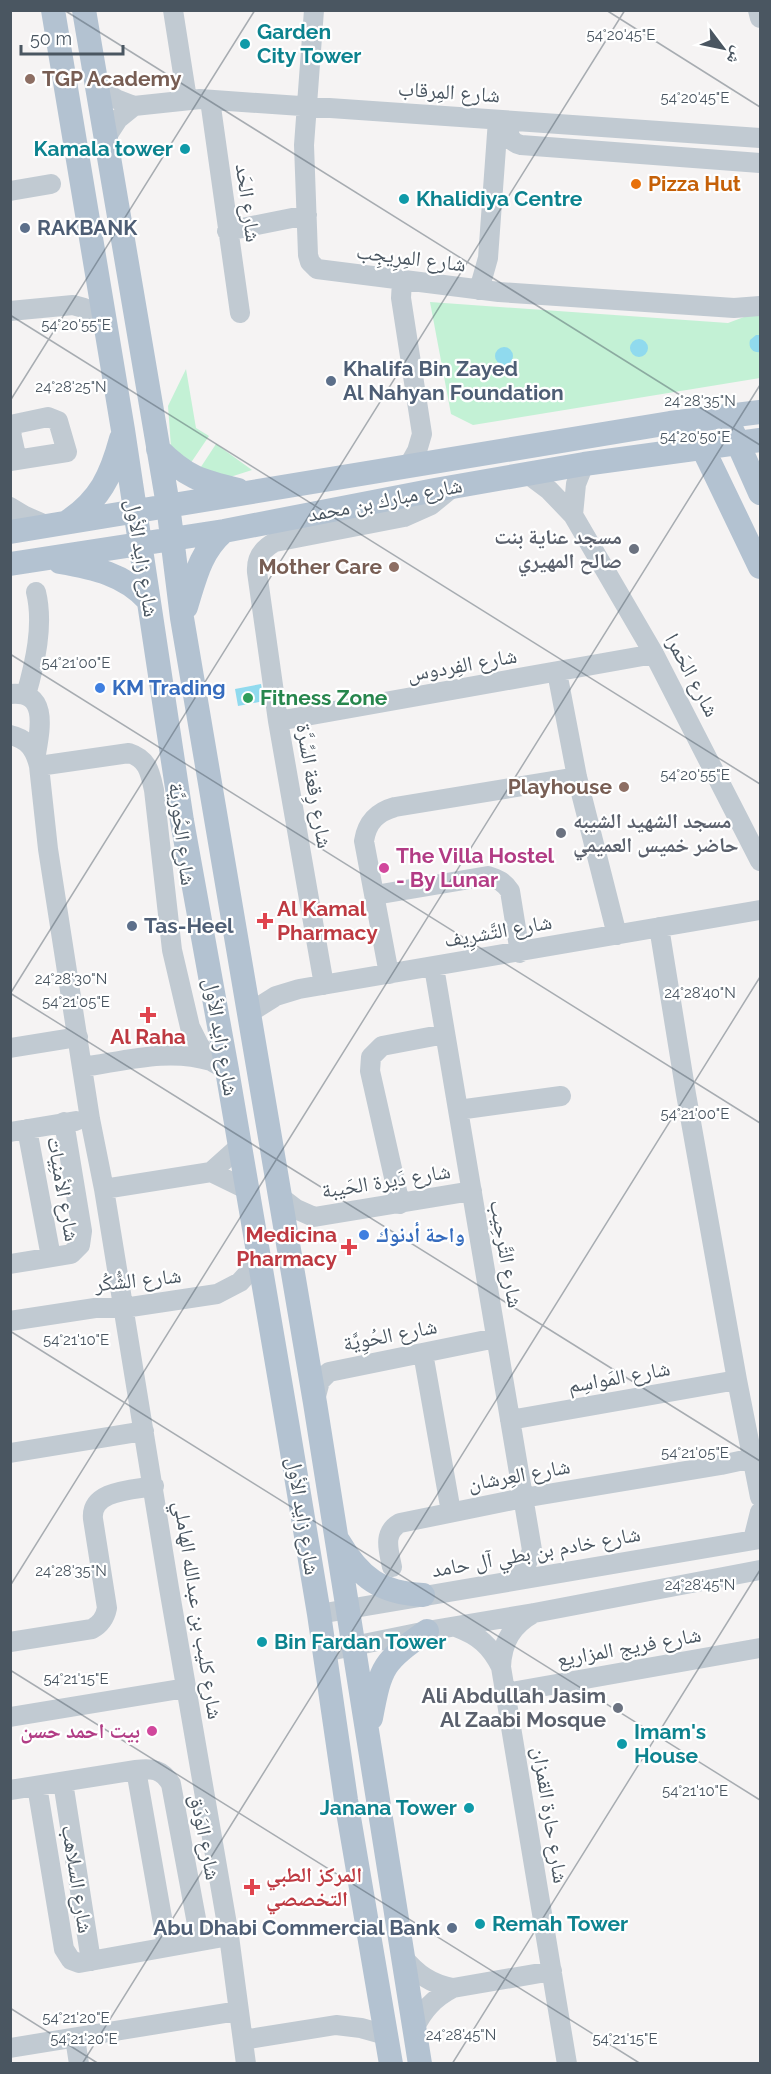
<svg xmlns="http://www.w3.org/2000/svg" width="771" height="2074" font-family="Raleway,'Noto Naskh Arabic',sans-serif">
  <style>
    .green { fill: #c3f1d5 }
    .water { fill: #90daee }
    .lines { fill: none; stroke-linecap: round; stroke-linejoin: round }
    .minor { stroke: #c1cad2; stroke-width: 20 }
    .major { stroke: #b3c2d1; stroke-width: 24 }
    .ticks { fill: none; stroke: #4a5661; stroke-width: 1.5; stroke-opacity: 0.45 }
    .culture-dot { fill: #0f9aa8; stroke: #fff; stroke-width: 2 }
    .education-dot { fill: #8d6e63; stroke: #fff; stroke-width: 2 }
    .food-dot { fill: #e8710a; stroke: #fff; stroke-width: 2 }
    .service-dot { fill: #5c6f8a; stroke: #fff; stroke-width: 2 }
    .worship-dot { fill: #6b7280; stroke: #fff; stroke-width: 2 }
    .shop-dot { fill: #3f7fe0; stroke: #fff; stroke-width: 2 }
    .leisure-dot { fill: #2e9e5b; stroke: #fff; stroke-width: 2 }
    .hotel-dot { fill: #d1479c; stroke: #fff; stroke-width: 2 }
    .health-dot { fill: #e0444e; stroke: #fff; stroke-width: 2 }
    .labels { text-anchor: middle; stroke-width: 4.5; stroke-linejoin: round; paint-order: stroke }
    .culture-label { font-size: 21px; font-weight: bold; fill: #0d838f; stroke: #fff; text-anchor: start }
    .education-label { font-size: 21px; font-weight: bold; fill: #785e54; stroke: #fff; text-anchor: end }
    .street-label { font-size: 21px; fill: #4a5661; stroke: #fff }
    .food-label { font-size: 21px; font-weight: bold; fill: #c56008; stroke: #fff; text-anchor: start }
    .service-label { font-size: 21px; font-weight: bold; fill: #4e5e75; stroke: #fff; text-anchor: start }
    .worship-label { font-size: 21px; font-weight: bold; fill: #5b616d; stroke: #fff; text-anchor: end }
    .shop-label { font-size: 21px; font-weight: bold; fill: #366cbe; stroke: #fff; text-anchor: start }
    .leisure-label { font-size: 21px; font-weight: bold; fill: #27864d; stroke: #fff; text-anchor: start }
    .hotel-label { font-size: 21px; font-weight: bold; fill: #b23c85; stroke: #fff; text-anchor: start }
    .health-label { font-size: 21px; font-weight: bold; fill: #be3a42; stroke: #fff; text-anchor: start }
    .ticks-label { font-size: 15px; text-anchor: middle; fill: #4a5661; stroke: #fff; stroke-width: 4.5; stroke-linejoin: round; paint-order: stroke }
  </style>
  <rect width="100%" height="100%" fill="#f5f3f3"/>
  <path class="green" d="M430 302 728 323 760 311V378L473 425 451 414Z
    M186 369 196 428 209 436 186 470 171 447 168 406Z
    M216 444 252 470 224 479 195 476Z"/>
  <path class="water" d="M756 335H760V352C753 353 748 348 750 340Z
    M630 348a9 9 0 1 1 18 0a9 9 0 1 1-18 0Z
    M495 356a9 9 0 1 1 18 0a9 9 0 1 1-18 0Z
    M261 684 264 701 238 706 235 689Z"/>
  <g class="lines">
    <path class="minor" d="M173 10 187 99
      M314 10 304 145 308 255 310 262 317 269 499 292 734 308 760 306
      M758 10 760 18
      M97 87 116 99 134 106 200 99 760 138
      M210 100 240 313
      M509 121C508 132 508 142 521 145L760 163
      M105 139 118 119 134 106
      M10 191 51 184
      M227 231 307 215
      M402 281 401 298 422 434 417 451 408 467
      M479 290 488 258 498 120
      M10 311 73 305 84 308 105 320
      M10 461 67 452 58 421 48 417 15 424 11 433 17 460
      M529 475 549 490 573 515 654 654 760 861
      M10 507 25 516 48 526
      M573 515 576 484 584 464
      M557 672 577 777 617 935
      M10 694C49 690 40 730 36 754
      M26 695C35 663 44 625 36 592
      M278 721 654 654
      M10 735C28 739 35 749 39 766L48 849 90 1119 104 1189 169 1588 229 1936 246 2064
      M39 766 129 753C148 759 150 772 154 790L172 950 190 1027 199 1045 211 1061 227 1070
      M375 895 488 876C498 879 504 882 510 891L520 953
      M659 927 686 1094 737 1380 760 1497
      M434 967 532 1550 525 1568 517 1580
      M389 974 364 841C367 822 377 812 395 807L577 777
      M324 985 278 721 257 572C256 558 262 549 275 542L404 517 431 505 453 487
      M249 1013 276 996 299 989 760 910
      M10 1048 78 1037
      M83 1067C125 1061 169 1048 211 1061
      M458 1110 561 1096
      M27 1129 51 1257
      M10 1132 76 1121
      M211 1172 240 1146
      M104 1189 211 1172 248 1190
      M279 1196 296 1209 314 1217 472 1191
      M400 1204 370 1071 371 1057 382 1046 445 1034
      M10 1264 71 1254 80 1245 82 1231 64 1122
      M10 1321 95 1308H124L217 1294 240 1282 259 1261
      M423 1353 451 1512
      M315 1400 320 1381 329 1372 496 1338
      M510 1420 737 1380
      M10 1453 144 1431
      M753 1540 760 1512
      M392 1567C389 1551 382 1533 400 1523L523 1498 721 1465 753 1458
      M534 1613C512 1625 502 1642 501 1667L567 2064
      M319 1614 760 1539
      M456 1627C478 1635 491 1646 501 1667
      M10 1642 92 1629C101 1624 105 1618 107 1608L93 1519C90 1490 133 1490 154 1486
      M324 1652 427 1631 534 1613 760 1570
      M506 1693 760 1648
      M10 1717 186 1688
      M136 1770 167 1946
      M63 1782 91 1961
      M37 1786 64 1949 71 1960 79 1963 229 1936
      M10 1790 136 1770C152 1768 162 1769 171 1784L200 1940
      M403 1957C417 1974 431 1984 453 1988
      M414 2029C423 2010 434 1998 453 1988L552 1971
      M75 2038 79 2064
      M243 2040 336 2025 361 2028 386 2035
      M10 2048 238 2011"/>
    <path class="major" d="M53 10 123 430 182 821 227 1070 287 1422 319 1614 346 1800 391 2064
      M84 10 168 505 182 618 315 1403 420 2064
      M732 430 760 493
      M696 434 760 567
      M158 449C186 477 200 481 238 490
      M67 522C100 500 111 476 121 439
      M10 532 670 423 760 412
      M60 562C94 568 124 574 148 600
      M10 564 224 531 435 490 584 464 760 440
      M186 607C195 578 200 552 224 531
      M339 1542C360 1578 381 1593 423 1595
      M371 1718C381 1665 383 1662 427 1631"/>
  </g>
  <path class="ticks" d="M64 10 760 445M606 10 760 107M10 315 760 784M10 401 255 10M10 654 760 1123M10 993 760 1461M10 994 625 10M10 1331 760 1800M10 1586 760 385M10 1670 641 2064M10 2008 99 2064M82 2064 760 977M452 2064 760 1570"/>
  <g class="culture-dot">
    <circle cx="245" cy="44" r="6"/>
    <circle cx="185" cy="149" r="6"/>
    <circle cx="404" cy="199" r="6"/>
    <circle cx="262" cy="1642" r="6"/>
    <circle cx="622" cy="1744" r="6"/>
    <circle cx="469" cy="1808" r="6"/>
    <circle cx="480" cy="1924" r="6"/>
  </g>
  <g class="education-dot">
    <circle cx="30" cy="79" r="6"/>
    <circle cx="394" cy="567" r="6"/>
    <circle cx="624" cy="787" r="6"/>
  </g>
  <circle class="food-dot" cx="636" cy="184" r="6"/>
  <g class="service-dot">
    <circle cx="25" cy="228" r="6"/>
    <circle cx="331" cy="381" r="6"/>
    <circle cx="132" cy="926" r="6"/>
    <circle cx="452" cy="1928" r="6"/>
  </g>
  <g class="worship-dot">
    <circle cx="634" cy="549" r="6"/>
    <circle cx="561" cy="833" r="6"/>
    <circle cx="618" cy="1708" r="6"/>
  </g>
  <g class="shop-dot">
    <circle cx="100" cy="688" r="6"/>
    <circle cx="364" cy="1235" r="6"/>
  </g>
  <circle class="leisure-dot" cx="248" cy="698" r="6"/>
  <g class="hotel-dot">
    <circle cx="384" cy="868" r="6"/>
    <circle cx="152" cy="1731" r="6"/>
  </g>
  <g class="health-dot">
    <path d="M262 912h6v6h6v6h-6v6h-6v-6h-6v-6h6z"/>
    <path d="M145 1006h6v6h6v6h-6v6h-6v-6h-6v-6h6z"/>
    <path d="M346 1238h6v6h6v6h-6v6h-6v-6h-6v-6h6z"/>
    <path d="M249 1878h6v6h6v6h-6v6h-6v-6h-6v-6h6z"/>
  </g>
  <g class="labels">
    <g class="culture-label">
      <text x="257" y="39">Garden<tspan x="257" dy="24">City Tower</tspan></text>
      <text x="173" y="156" text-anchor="end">Kamala tower</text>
      <text x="416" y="206">Khalidiya Centre</text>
      <text x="274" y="1649">Bin Fardan Tower</text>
      <text x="634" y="1739">Imam's<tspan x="634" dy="24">House</tspan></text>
      <text x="457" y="1815" text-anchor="end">Janana Tower</text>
      <text x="492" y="1931">Remah Tower</text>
    </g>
    <g class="education-label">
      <text x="42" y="86" text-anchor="start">TGP Academy</text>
      <text x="382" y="574">Mother Care</text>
      <text x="612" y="794">Playhouse</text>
    </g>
    <g class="street-label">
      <text transform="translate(449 92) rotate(4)" y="7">شارع المِرقاب</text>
      <text transform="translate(248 203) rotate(82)" y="7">شارع الحَد</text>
      <text transform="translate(411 258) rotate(7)" y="7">شارع المِرِيجِب</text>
      <text transform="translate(385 500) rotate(-11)" y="7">شارع مبارك بن محمد</text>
      <text transform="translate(142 558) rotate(81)" y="7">شارع زايد الأول</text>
      <text transform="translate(462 665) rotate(-10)" y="7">شارع الفِردوس</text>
      <text transform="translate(692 675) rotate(62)" y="7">شارع الحَمرا</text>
      <text transform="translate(314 786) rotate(80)" y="7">شارع رِقعة السِّرَّة</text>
      <text transform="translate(182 834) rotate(83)" y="7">شارع الحُوريَّة</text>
      <text transform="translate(498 931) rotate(-10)" y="7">شارع التَّشرِيف</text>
      <text transform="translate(221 1037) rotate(80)" y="7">شارع زايد الأول</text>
      <text transform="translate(386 1181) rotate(-9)" y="7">شارع دَيرة الحَيبة</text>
      <text transform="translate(63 1189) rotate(80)" y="7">شارع الأمنِيات</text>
      <text transform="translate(506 1254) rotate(80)" y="7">شارع التَّرحِيب</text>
      <text transform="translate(138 1280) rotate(-6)" y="7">شارع الشُّكُر</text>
      <text transform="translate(390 1335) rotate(-11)" y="7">شارع الحُوِيَّة</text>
      <text transform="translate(619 1377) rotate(-10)" y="7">شارع المَواسِم</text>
      <text transform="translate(519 1475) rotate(-10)" y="7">شارع العِرشان</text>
      <text transform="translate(303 1516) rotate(81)" y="7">شارع زايد الأول</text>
      <text transform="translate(536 1552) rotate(-10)" y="7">شارع خادم بن بطي آل حامد</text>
      <text transform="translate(198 1610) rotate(81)" y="7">شارع كليب بن عبدالله الهاملي</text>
      <text transform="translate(629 1647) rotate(-10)" y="7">شارع فريج المزاريع</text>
      <text transform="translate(550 1815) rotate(81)" y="7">شارع حارة القمزان</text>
      <text transform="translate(205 1837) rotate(79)" y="7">شارع الوَدَق</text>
      <text transform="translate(77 1879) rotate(81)" y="7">شارع السلاهب</text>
    </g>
    <g class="food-label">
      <text x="648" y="191">Pizza Hut</text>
    </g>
    <g class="service-label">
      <text x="37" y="235">RAKBANK</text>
      <text x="343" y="376">Khalifa Bin Zayed<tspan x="343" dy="24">Al Nahyan Foundation</tspan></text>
      <text x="144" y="933">Tas-Heel</text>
      <text x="440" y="1935" text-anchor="end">Abu Dhabi Commercial Bank</text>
    </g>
    <g class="worship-label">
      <text x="622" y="544">مسجد عناية بنت<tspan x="622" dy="24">صالح المهيري</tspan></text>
      <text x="573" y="828" text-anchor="start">مسجد الشهيد الشيبه<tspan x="573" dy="24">حاضر خميس العميمي</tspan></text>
      <text x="606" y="1703">Ali Abdullah Jasim<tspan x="606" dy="24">Al Zaabi Mosque</tspan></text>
    </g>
    <g class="shop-label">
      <text x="112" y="695">KM Trading</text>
      <text x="376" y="1242">واحة أدنوك</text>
    </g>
    <g class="leisure-label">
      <text x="260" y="705">Fitness Zone</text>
    </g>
    <g class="hotel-label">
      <text x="396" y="863">The Villa Hostel<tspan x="396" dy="24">- By Lunar</tspan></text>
      <text x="140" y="1738" text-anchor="end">بيت احمد حسن</text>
    </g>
    <g class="health-label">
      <text x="277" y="916">Al Kamal<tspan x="277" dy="24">Pharmacy</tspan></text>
      <text x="148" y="1044" text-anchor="middle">Al Raha</text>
      <text x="337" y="1242" text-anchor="end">Medicina<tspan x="337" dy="24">Pharmacy</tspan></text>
      <text x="266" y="1882">المركز الطبي<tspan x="266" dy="24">التخصصي</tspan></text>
    </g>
  </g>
  <g class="ticks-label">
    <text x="621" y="40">54°20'45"E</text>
    <text x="695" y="103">54°20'45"E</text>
    <text x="76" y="330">54°20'55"E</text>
    <text x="71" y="392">24°28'25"N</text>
    <text x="700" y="406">24°28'35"N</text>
    <text x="695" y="442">54°20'50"E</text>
    <text x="76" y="668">54°21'00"E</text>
    <text x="695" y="780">54°20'55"E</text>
    <text x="71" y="984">24°28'30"N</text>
    <text x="700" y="998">24°28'40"N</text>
    <text x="76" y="1007">54°21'05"E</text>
    <text x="695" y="1119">54°21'00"E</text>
    <text x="76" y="1345">54°21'10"E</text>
    <text x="695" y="1458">54°21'05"E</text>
    <text x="71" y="1576">24°28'35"N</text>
    <text x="700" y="1590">24°28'45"N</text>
    <text x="76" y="1684">54°21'15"E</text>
    <text x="695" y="1796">54°21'10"E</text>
    <text x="76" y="2023">54°21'20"E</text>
    <text x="461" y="2040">24°28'45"N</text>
    <text x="84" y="2044">54°21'20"E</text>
    <text x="625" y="2044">54°21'15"E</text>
  </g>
  <rect width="771" height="2074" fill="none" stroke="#4a5661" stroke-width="24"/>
  <g transform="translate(723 48) rotate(122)" stroke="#ffffff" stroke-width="4.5" paint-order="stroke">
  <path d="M0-4.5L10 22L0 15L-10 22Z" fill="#4a5661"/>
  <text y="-9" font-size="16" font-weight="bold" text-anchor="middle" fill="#4a5661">ش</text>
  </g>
  <path d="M21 45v9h102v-9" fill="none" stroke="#4a5661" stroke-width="3"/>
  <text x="30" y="45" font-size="18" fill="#4a5661" stroke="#ffffff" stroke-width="4.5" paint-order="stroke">50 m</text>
</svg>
